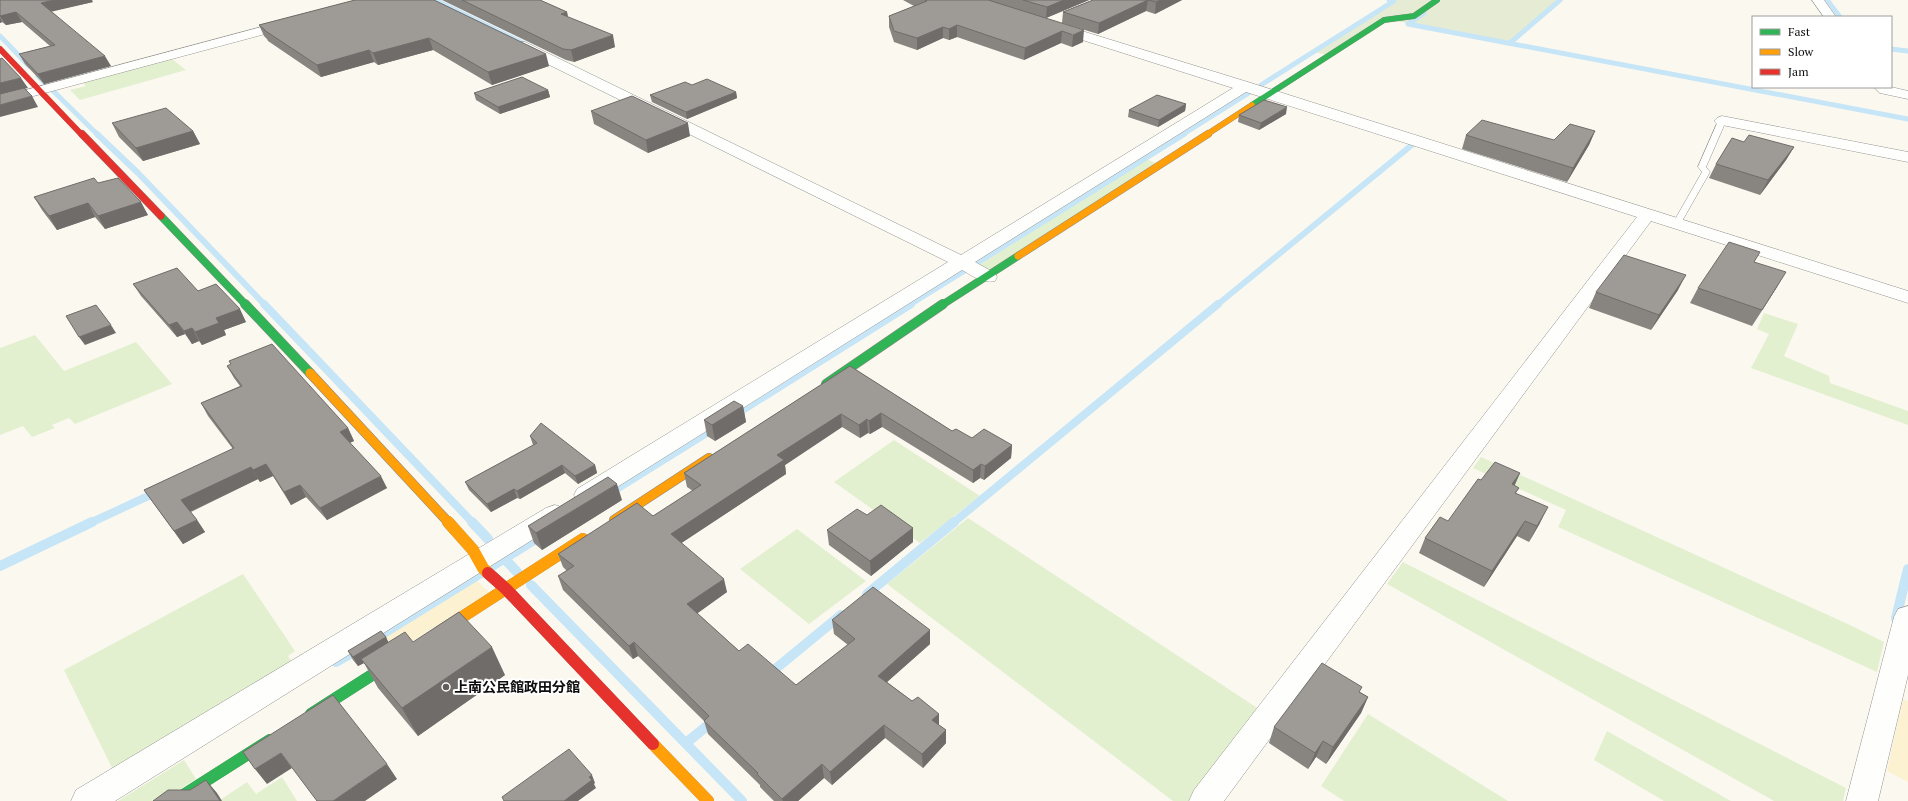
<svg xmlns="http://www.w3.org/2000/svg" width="1908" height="801" font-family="'PT Serif','Noto Sans JP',serif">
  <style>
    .green { fill: #e3f0d0 }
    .sand { fill: #fcf2d1 }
    .cemetery { fill: #e6ebd4 }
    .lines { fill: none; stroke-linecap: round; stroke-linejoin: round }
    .stream-far3 { stroke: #c6e5f6; stroke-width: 5 }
    .stream-far2 { stroke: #c6e5f6; stroke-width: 6 }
    .stream-far1 { stroke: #c6e5f6; stroke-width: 8 }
    .stream { stroke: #c6e5f6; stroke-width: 10 }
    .lane-casing { stroke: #94938f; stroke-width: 1 }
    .street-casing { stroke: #94938f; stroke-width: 1 }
    .fast-far3-casing { stroke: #8b8986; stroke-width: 6 }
    .fast-far2-casing { stroke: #8b8986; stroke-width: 8 }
    .fast-far1-casing { stroke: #8b8986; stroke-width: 10 }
    .fast-casing { stroke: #8b8986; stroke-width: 12 }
    .slow-far3-casing { stroke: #8b8986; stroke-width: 6 }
    .slow-far2-casing { stroke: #8b8986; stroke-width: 8 }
    .slow-far1-casing { stroke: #8b8986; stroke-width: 10 }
    .slow-casing { stroke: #8b8986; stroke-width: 12 }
    .jam-far2-casing { stroke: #8b8986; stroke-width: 6 }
    .jam-far1-casing { stroke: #8b8986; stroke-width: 8 }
    .jam-casing { stroke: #8b8986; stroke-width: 12 }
    .lane { fill: #fefefd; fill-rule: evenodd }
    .street { fill: #fefefd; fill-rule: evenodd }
    .fast-far3 { stroke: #30b455; stroke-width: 5.5 }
    .fast-far2 { stroke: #30b455; stroke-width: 7 }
    .fast-far1 { stroke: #30b455; stroke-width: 9 }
    .fast { stroke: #30b455; stroke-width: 12 }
    .slow-far3 { stroke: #ff9f0a; stroke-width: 5.5 }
    .slow-far2 { stroke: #ff9f0a; stroke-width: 7 }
    .slow-far1 { stroke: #ff9f0a; stroke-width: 9 }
    .slow { stroke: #ff9f0a; stroke-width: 12 }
    .jam-far2 { stroke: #e5322d; stroke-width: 5.5 }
    .jam-far1 { stroke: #e5322d; stroke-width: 7 }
    .jam { stroke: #e5322d; stroke-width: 12 }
    .wall { fill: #888581 }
    .shaded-wall { fill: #6f6c69 }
    .building { fill: #9e9b96; stroke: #6f6c69 }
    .poi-dot { fill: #605f5c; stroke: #fff; stroke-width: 1.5 }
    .labels { text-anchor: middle; stroke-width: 4; stroke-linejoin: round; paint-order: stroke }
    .near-poi-label { font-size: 14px; font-weight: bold; fill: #0d0d0d; stroke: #fff; text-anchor: start }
  </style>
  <rect width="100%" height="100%" fill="#fbf8f0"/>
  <path class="green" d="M168 59H172L186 70 80 100 70 90 86 86 83 83Z
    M1146 159 1156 163 990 270 976 267Z
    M1764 313 1798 324 1784 356 1829 376 1830 383 1908 411V425L1751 368 1769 334 1757 329Z
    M35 335 64 371 136 342 172 384 75 424 69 418 52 425 55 428 32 437 23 426 0 435V348Z
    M894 440 980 496 920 543 834 482Z
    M1481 457 1850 625 1884 642 1877 672 1558 527 1566 510 1473 468Z
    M968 518 1262 711 1191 801H1173L887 584Z
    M797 529 866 581 809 624 740 569Z
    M1403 562 1846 788 1843 801H1774L1387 584Z
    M243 574 295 651 288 656 293 664 114 772 64 670Z
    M1368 714 1508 801H1344L1321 786Z
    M1607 731 1731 801H1664L1594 760Z
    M184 760 196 779 161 801H118Z
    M282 777 297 801H221L220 800 247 782 256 794Z"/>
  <path class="sand" d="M476 580 489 592 394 653 381 639Z
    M1903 699 1908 701V782L1887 771Z"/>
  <path class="cemetery" d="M1393 0H1561L1512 43 1381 18 1327 55 1315 52 1397 1Z"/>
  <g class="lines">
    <path class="stream-far3" d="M435 0 531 47
      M1827 0 1840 17
      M1424 13 1408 24 1908 119
      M0 36 29 66
      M1510 43 1560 0
      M1891 49 1908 51
      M38 76 98 135
      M1261 85 1394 1 1389 0
      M1182 135 1252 91"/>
    <path class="stream-far2" d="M97 134 138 173 265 305
      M909 305 1184 134
      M1217 305 1413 144"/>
    <path class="stream-far1" d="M264 304 473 523
      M736 414 911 304
      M610 493 716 427
      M90 523 157 492
      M953 523 1218 304"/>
    <path class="stream" d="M472 522 488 539
      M502 556 517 572
      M0 566 92 522
      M531 585 742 801
      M867 594 954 522
      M1896 618 1908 569
      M374 639 542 535
      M336 662 359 649
      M768 675 841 615
      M686 743 713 721"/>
    <defs>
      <path id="lane" d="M1719 119 1726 121 1706 167 1710 172 1681 223 1680 225H1674L1673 223 1702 172 1698 167Z"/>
      <path id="street" d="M1812 0H1824L1836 17H1824Z
        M291 19 295 20 297 23 295 26 0 105V97Z
        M1056 23 1251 83 1908 291V303L1651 221 1224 801H1189L1194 790 1637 217 1246 92 975 262 995 273 997 277 995 281C982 284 973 276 962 270L595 501 586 504 577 501 574 495 577 489 948 262 515 48 513 45 515 42H525L961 255 1233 88 1051 30 1050 27 1051 24Z
        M1874 87H1891L1908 91V99L1880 93Z
        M1722 116 1908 152V162L1717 124 1714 121 1717 118Z
        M555 505 564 508 567 514 564 520 115 801H71L76 790 546 508Z
        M1908 606V675L1878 801H1846L1894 617 1898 609Z"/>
      <path id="fast-far3" d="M1252 105 1384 20 1414 16 1437 0"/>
      <path id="fast-far2" d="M161 216 246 305
        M942 305 1018 256"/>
      <path id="fast-far1" d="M245 304 310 373
        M826 384 943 304"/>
      <path id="fast" d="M311 714 397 659
        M174 801 270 740"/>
      <path id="slow-far3" d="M1206 135 1252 105"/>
      <path id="slow-far2" d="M1018 256 1208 134"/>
      <path id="slow-far1" d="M310 373 449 523
        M614 520 709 458"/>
      <path id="slow" d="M448 522 473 550 483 568 488 573
        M439 632 583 539
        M653 744 708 801"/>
      <path id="jam-far2" d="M0 49 82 135"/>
      <path id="jam-far1" d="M82 134 161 216"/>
      <path id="jam" d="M488 573 506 589 653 744"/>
    </defs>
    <use href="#lane" class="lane-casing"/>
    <use href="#street" class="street-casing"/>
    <use href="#fast-far3" class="fast-far3-casing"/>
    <use href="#fast-far2" class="fast-far2-casing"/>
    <use href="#fast-far1" class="fast-far1-casing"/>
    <use href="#fast" class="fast-casing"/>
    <use href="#slow-far3" class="slow-far3-casing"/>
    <use href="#slow-far2" class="slow-far2-casing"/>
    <use href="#slow-far1" class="slow-far1-casing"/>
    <use href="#slow" class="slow-casing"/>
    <use href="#jam-far2" class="jam-far2-casing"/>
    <use href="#jam-far1" class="jam-far1-casing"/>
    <use href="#jam" class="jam-casing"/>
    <use href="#lane" class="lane"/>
    <use href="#street" class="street"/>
    <use href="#fast-far3" class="fast-far3"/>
    <use href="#fast-far2" class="fast-far2"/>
    <use href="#fast-far1" class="fast-far1"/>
    <use href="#fast" class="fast"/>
    <use href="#slow-far3" class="slow-far3"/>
    <use href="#slow-far2" class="slow-far2"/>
    <use href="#slow-far1" class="slow-far1"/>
    <use href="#slow" class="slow"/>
    <use href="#jam-far2" class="jam-far2"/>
    <use href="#jam-far1" class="jam-far1"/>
    <use href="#jam" class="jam"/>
  </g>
  <path class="wall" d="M0 0 93 2 51 11 111 66 44 84 25 64 19 54 50 46 22 22 6 25 2 22 0 23Z
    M355 0 549 66 492 85 433 50 378 65 374 62 321 77 268 41 267 39 264 36 259 25Z
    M442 0H540L567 12 568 17 615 47 574 62 566 60Z
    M903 0H1089L1046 18 1083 42 1072 47 1061 43 1024 60 957 37 949 40 943 38 917 50 894 42 889 27V16L914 6Z
    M1093 0H1182L1155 14 1146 11 1098 34 1062 23 1063 12Z
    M692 85 736 92 737 98 687 119 652 102 650 95Z
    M548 90 550 97 500 114 476 100 474 93Z
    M1186 104 1185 111 1158 127 1128 117 1129 110Z
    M591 111 690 136 648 153 594 124Z
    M1286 114 1259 130 1238 122 1239 115Z
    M112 123 193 131 200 144 143 161 119 137Z
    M1595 131 1589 145 1567 182 1462 149 1466 135 1554 140Z
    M1744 142 1794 147 1786 160 1760 195 1709 178 1716 164Z
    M98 183 148 215 105 229 95 217 57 230 42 210 34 197Z
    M1754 262 1777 287 1752 326 1690 303 1698 288Z
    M133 284 198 291 246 322 224 330 226 335 202 345 199 341 192 344 185 334 177 337 141 296Z
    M1678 290 1651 330 1589 308 1596 292Z
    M229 361 348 428 354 441 350 443 387 488 327 520 306 497 291 505 273 476 260 482 258 479 191 512 197 520 205 532 183 544 144 490 233 449 208 416 201 403 240 386 234 378 227 366 231 365Z
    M850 366 952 431 972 438 1012 445 1011 458 984 480 980 478 973 483 882 427 870 434 868 433 860 438 842 427 785 465 786 474 681 543 727 592 697 613 739 651 796 685 848 645 834 634 832 620 930 630V644L887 682 912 701 939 714V725L946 730V743L923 768 885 738 832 785 824 778 798 801H774L760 787V785L708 734 704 721 638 656 633 659 563 590 558 576 567 571 563 567 558 554 653 516 693 491 687 487 684 473Z
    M743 406 746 422 715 441 707 436 704 420Z
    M530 436 595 465 597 473 578 484 565 473 520 499 517 498 491 512 469 490 465 482 533 445Z
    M1520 473 1514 486 1519 488 1516 493 1540 523 1529 542 1517 536 1484 587 1419 553 1425 538 1448 521 1481 480Z
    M622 500 542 550 534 543 528 526Z
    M867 515 913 528V542L871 576 829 545 827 530Z
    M386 637 388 642H413L505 675 418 736 378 688 364 663 358 666 353 660 348 651Z
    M1360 692 1368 697 1361 713 1326 764 1316 757 1308 769 1269 743 1274 727Z"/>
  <path class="shaded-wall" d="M55 0H92L93 2 46 13 41 3Z
    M1064 0H1089L1046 18 1047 7Z
    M1148 0 1146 11 1098 34 1099 23Z
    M1161 0H1182L1155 14 1156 2Z
    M16 12 22 22 6 25 0 16Z
    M567 12 569 24 561 14Z
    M0 18 2 22 0 23Z
    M957 25V37L949 40V29Z
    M943 27V38L917 50V38Z
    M1084 30 1083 42 1072 47 1073 35Z
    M1062 31 1061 43 1024 60 1025 48Z
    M613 35 615 47 574 62 571 50Z
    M429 38 433 50 378 65 373 53Z
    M369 50 374 62 321 77 317 65Z
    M546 54 549 66 492 85 488 72Z
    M105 56 111 66 44 84 38 74Z
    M21 78 28 88 0 95V83Z
    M548 90 550 97 500 114 498 107Z
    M736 92 737 98 687 119 686 112Z
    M32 96 38 107 0 117V105Z
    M1186 104 1185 111 1158 127 1159 120Z
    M1287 107 1286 114 1259 130 1261 123Z
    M688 123 690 136 648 153 646 140Z
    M193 131 200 144 143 161 136 148Z
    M1595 131 1589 145 1567 182 1573 168Z
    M1794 147 1786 160 1760 195 1768 180Z
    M141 202 148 215 105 229 98 216Z
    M88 203 95 217 57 230 49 216Z
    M1786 272 1777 287 1752 326 1762 310Z
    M1686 275 1678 290 1651 330 1659 315Z
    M240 309 246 322 224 330 226 335 202 345 195 332 216 318Z
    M177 322 185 334 177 337 169 325Z
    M111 325 116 333 85 345 79 337Z
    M192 328 199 341 192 344 184 331Z
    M743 406 746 422 715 441 712 425Z
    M881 413 882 427 870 434 869 421Z
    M841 414 842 427 785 465 786 474 674 548 671 534 777 455Z
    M867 419 868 433 860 438 859 425Z
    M348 428 354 441 346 444 340 432Z
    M1012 445 1011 458 984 480 985 466Z
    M266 464 273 476 260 482 253 470Z
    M981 464 980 478 973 483V470Z
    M562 465 565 473 520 499 517 491Z
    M595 465 597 473 578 484 575 476Z
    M251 467 258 479 189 512 181 500Z
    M1520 473 1513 489 1512 484Z
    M381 476 387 488 327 520 320 508Z
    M617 484 622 500 542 550 536 533Z
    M300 485 306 497 291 505 284 492Z
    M514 489 517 498 491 512 487 504Z
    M1548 507 1540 523 1529 542 1537 526Z
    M197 520 205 532 183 544 174 531Z
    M1525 521 1517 536 1484 587 1492 571Z
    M913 528V542L871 576 870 561Z
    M724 579 727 592 691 618 687 604Z
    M930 630V644L879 689 878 676Z
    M386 637 390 646 361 659 364 663 358 666 353 657Z
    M634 642 638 656 633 659 629 646Z
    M492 647 505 675 418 736 402 708Z
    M1368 697 1361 713 1326 764 1333 747Z
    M939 714V727L932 720Z
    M884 725 885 738 832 785 830 772Z
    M946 730V743L923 768 922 754Z
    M1323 741 1316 757 1308 769 1315 753Z
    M281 753 292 768 267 784 255 769Z
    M387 764 397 779 365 801H333Z
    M822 764 824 778 798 801H783L782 799Z
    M592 775 595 783 594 784 596 788 578 801H564L589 777Z
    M206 780 217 793 222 801H220Z"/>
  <path class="building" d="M0 0H55L41 3 105 56 38 74 19 54 55 45 16 12 0 16Z
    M355 0H434L546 54 488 72 429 38 373 53 369 50 317 65 264 30H265L259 25Z
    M462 0H540L567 12 561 14 613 35 571 50 563 49Z
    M925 0H988L1084 30 1073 35 1062 31 1025 48 957 25 949 29 943 27 917 38 894 31 889 16 927 1Z
    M1023 0H1064L1047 7Z
    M1093 0H1161L1156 2 1148 0 1099 23 1063 12Z
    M2 58 21 78 0 83V59Z
    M522 77 548 90 498 107 474 93Z
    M707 79 736 92 686 112 650 95 685 82 692 85Z
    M24 88 32 96 0 105V94Z
    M1157 95 1186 104 1159 120 1129 110Z
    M632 96 688 123 646 140 591 111Z
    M1264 100 1287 107 1261 123 1239 115Z
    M166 108 193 131 136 148 112 123Z
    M1482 120 1554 140 1570 124 1595 131 1573 168 1466 135Z
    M1749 135 1794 147 1768 180 1716 164 1732 138 1744 142Z
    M94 178 98 183 118 178 141 202 98 216 88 203 49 216 34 197Z
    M1729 242 1760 252 1754 262 1786 272 1762 310 1698 288Z
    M1624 255 1686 275 1659 315 1596 292Z
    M177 268 198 291 216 284 240 309 216 318 219 323 195 332 192 328 184 331 177 322 169 325 133 284Z
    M96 305 111 325 79 337 66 316Z
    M272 344 348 428 340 432 381 476 320 508 300 485 284 492 266 464 253 470 251 467 181 500 197 520 174 531 144 490 234 448 201 403 242 386 227 366 231 364 229 361Z
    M850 366 952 431 956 429 972 438 984 429 1012 445 985 466 981 464 973 470 881 413 869 421 867 419 859 425 841 414 777 455 784 460 671 534 724 579 687 604 739 651 748 644 796 685 855 639 832 620 873 587 930 630 878 676 912 701 918 697 939 714 932 720 946 730 922 754 884 725 830 772 822 764 782 799 757 774 758 773 704 721 709 716 634 642 629 646 558 576 574 566 558 554 637 503 653 516 701 485 684 473Z
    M734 401 743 406 712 425 704 420Z
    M541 423 595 465 575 476 562 465 517 491 514 489 487 504 465 482 537 443 530 436Z
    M1495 462 1520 473 1512 484 1519 488 1515 493 1548 507 1537 526 1525 521 1492 571 1425 538 1440 517 1448 521 1478 479 1481 480Z
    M608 477 617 484 536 533 528 526Z
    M881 505 913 528 870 561 827 530 857 509 867 515Z
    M459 612 492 647 402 708 361 659 405 632 413 642Z
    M381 631 386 637 353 657 348 651Z
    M1322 663 1362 687 1359 692 1368 697 1333 747 1323 741 1315 753 1274 727Z
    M333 695 387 764 333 801H317L281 753 255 769 243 752Z
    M569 749 592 775 589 777 592 780 564 801H504L502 797Z
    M206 780 220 801H153L168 790H190Z"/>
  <circle class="poi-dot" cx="446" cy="687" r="4"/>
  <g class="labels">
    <g class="near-poi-label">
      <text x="454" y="692">上南公民館政田分館</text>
    </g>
  </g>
  <rect x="1752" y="16" width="140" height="72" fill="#ffffff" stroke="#9e9e9e"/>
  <rect x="1760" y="29" width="20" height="6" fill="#30b455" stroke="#9e9e9e"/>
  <text x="1788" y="36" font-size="12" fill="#0d0d0d">Fast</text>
  <rect x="1760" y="49" width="20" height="6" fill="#ff9f0a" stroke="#9e9e9e"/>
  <text x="1788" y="56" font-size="12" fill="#0d0d0d">Slow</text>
  <rect x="1760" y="69" width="20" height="6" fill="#e5322d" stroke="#9e9e9e"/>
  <text x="1788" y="76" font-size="12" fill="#0d0d0d">Jam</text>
</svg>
